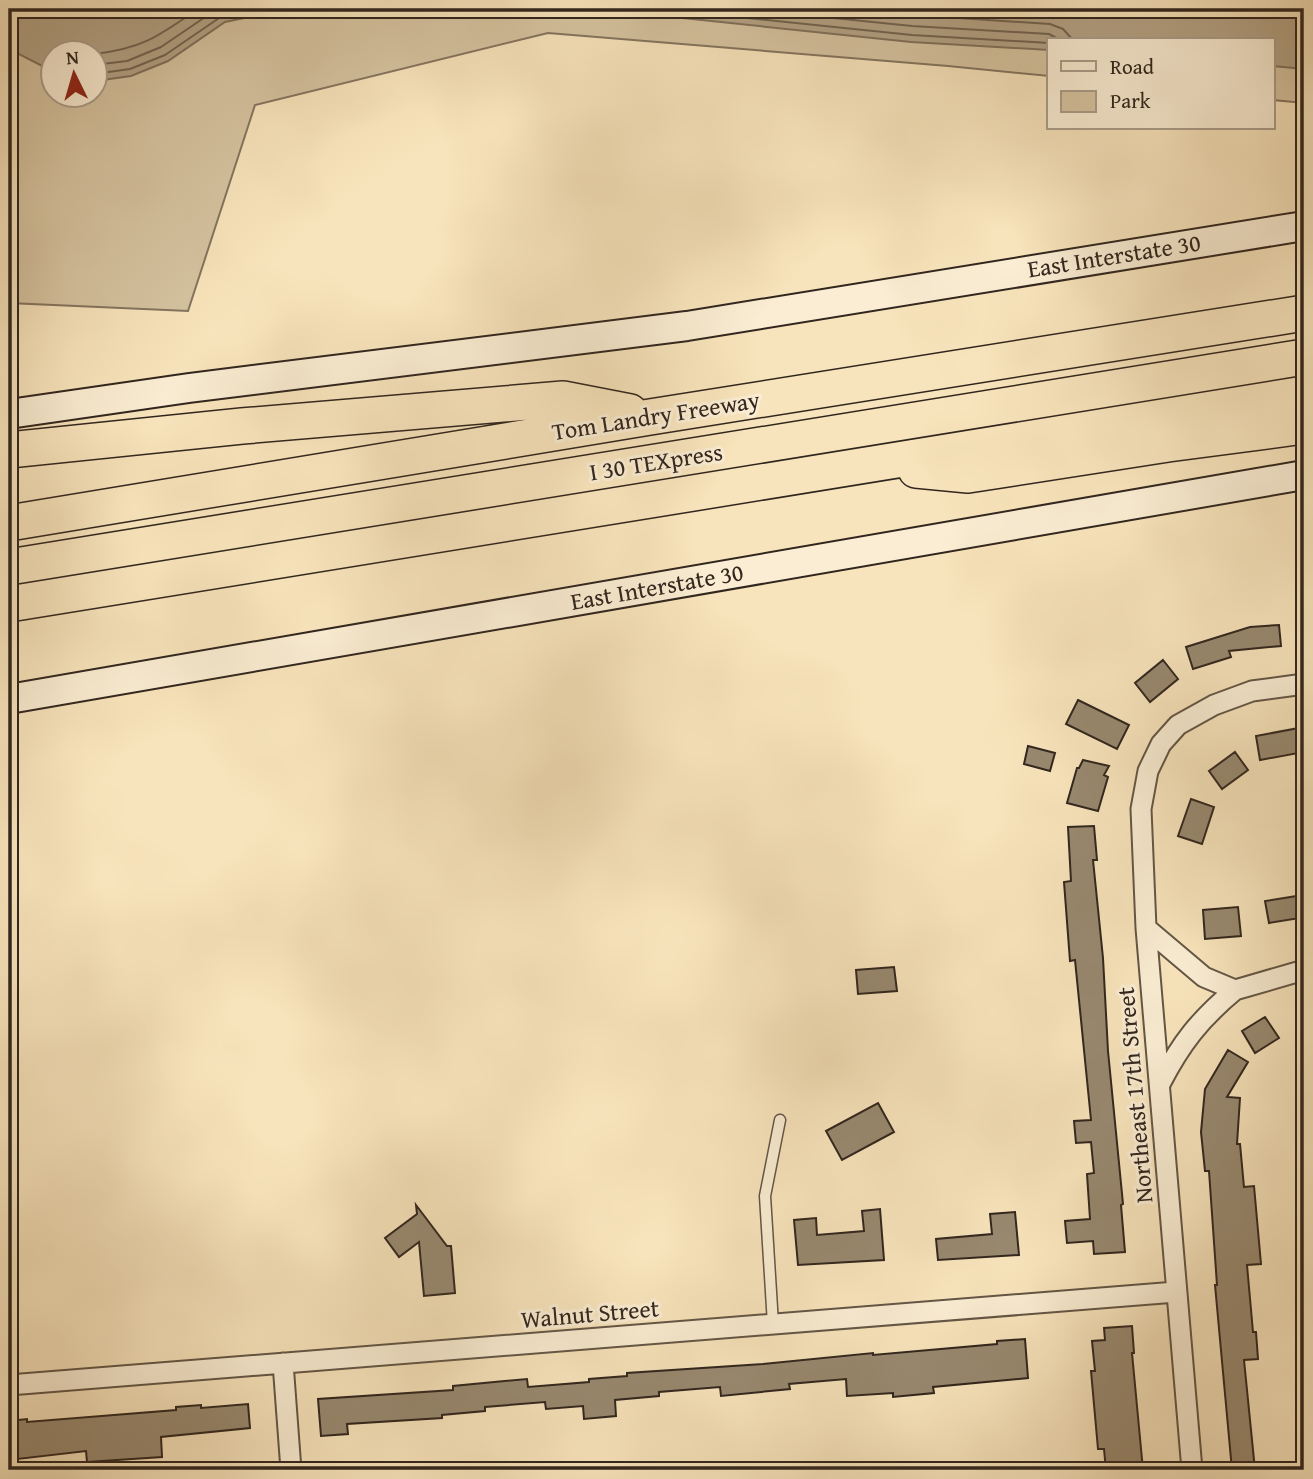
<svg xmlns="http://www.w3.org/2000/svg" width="1313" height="1479" font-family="'Gentium Book Plus',serif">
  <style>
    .green { fill: #d6c4a1; stroke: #847560; stroke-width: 2; fill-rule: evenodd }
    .water { fill: #b4a386; stroke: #80715c; stroke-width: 2 }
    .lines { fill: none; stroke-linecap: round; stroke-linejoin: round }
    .shore { stroke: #726452; stroke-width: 2 }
    .building { fill: #988970; stroke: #31261e; stroke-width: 2 }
    .lane-casing { stroke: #635646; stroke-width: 13 }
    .street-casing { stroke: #635646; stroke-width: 23 }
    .secondary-casing { stroke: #31261e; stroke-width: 32 }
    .highway-casing { stroke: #31261e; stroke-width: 38 }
    .lane { stroke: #faedd3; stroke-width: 10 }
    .street { stroke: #faedd3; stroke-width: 19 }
    .secondary { stroke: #faedd3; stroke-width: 28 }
    .highway { stroke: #f8e4bc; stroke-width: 35 }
    .labels { text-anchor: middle; stroke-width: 6; stroke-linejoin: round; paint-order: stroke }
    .street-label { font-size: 24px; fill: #31261e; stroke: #faedd3 }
  </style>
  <rect width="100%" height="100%" fill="#f8e4bc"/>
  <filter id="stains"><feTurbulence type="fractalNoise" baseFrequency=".00286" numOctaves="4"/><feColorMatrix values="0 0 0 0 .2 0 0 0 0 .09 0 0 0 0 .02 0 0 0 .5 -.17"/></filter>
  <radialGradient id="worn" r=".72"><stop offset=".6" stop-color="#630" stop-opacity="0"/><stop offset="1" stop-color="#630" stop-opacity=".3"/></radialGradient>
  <path class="green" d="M9 9H1304V103L1273 100V40H1049V76L948 66 548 33 255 105 188 311 9 303ZM52 52H94V94H52Z"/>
  <path class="water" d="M9 9H326L249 17 225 22 168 61 131 76 95 81 94 52H52V71L9 49Z
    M562 9H1304V69L1273 66V40H1049V50L911 42 615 11Z"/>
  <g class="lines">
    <path class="shore" d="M660 9 912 35 1049 43
      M746 9 912 26 1049 34 1060 40
      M849 9 913 15 1050 24 1063 29 1073 40
      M94 54C143 49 160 35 198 9
      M94 65 127 61 161 47 217 9
      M94 74 130 69 165 55 222 16 259 9"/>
  </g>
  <path class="building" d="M1279 625 1281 646 1229 651 1231 657 1193 669 1186 647 1250 627Z
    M1163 660 1178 679 1150 702 1135 683Z
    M1078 700 1129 725 1117 749 1066 724Z
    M1304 727V752L1260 760 1256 736Z
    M1028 746 1055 753 1050 771 1024 764Z
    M1235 752 1248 770 1222 789 1209 771Z
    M1083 760 1109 766 1104 775 1108 777 1098 811 1067 803 1077 768H1079Z
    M1191 799 1214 807 1202 844 1178 836Z
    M1094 826 1097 860H1093L1103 958 1108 1051 1123 1204 1121 1205 1125 1252 1094 1254 1093 1241 1067 1243 1065 1221 1090 1219 1087 1174 1094 1173 1091 1142 1076 1143 1074 1121 1091 1120 1075 960 1070 961 1064 882 1071 881 1068 827Z
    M1297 896 1300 918 1269 923 1265 901Z
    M1238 907 1241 936 1205 939 1203 910Z
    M894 967 897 991 858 994 856 970Z
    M1265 1017 1279 1038 1255 1053 1242 1031Z
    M1228 1050 1248 1062 1227 1097 1240 1098 1237 1144H1240L1244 1187 1254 1186 1261 1264 1247 1265 1253 1332H1256L1258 1359 1244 1360 1255 1470H1232L1215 1285H1217L1209 1171H1205L1201 1132 1205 1089Z
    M878 1103 894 1132 842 1160 826 1131Z
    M416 1205 447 1246H451L455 1293 424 1296 419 1242 399 1257 385 1238 417 1214Z
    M880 1209 884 1260 798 1265 794 1220 816 1218 817 1235 864 1231 862 1211Z
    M1015 1212 1019 1255 938 1260 936 1239 992 1234 990 1214Z
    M1132 1326 1134 1353H1132L1143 1470H1106L1104 1449H1098L1091 1371H1095L1092 1341 1105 1340 1104 1328Z
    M1025 1339 1028 1378 933 1387 934 1393 893 1397V1393L847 1396 846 1379 789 1384 790 1389 721 1396 720 1387 659 1392V1396L615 1400 616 1416 584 1419 583 1406 546 1409 545 1402 485 1407V1411L442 1415V1418L347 1424 348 1434 321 1436 318 1399 453 1390V1386L527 1379 528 1387 589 1382V1379L627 1376V1373L763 1364 873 1353V1355L997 1344V1341Z
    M248 1404 250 1428 161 1437 162 1457 87 1462 86 1451 9 1460V1421L27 1419V1422L176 1410V1407L201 1405V1408Z"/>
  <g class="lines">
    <defs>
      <path id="lane" d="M773 1324 765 1196 780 1120"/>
      <path id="street" d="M1146 928 1204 977 1235 990 1304 970
        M1160 1084C1181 1043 1200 1019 1235 990
        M283 1363 291 1470
        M9 1385 1176 1292
        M1192 1470 1146 928 1141 809 1148 771 1161 744 1178 725 1214 705 1252 691 1304 684"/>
      <path id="secondary" d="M9 414 189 388 687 326 1304 226
        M9 699 1304 475"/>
      <path id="highway" d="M9 450 242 426 563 399 630 412
        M916 470 968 475 1168 444 1304 426
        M9 523 650 417 1304 313
        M9 567 1304 357
        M9 604 1304 394"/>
    </defs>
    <use href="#lane" class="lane-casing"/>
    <use href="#street" class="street-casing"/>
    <use href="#secondary" class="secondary-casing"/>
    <use href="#highway" class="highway-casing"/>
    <use href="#lane" class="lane"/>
    <use href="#street" class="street"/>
    <use href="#secondary" class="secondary"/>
    <use href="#highway" class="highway"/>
  </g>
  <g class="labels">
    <g class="street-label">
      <text transform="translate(1114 256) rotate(-9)" y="8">East Interstate 30</text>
      <text transform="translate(656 416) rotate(-9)" y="8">Tom Landry Freeway</text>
      <text transform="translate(656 462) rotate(-9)" y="8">I 30 TEXpress</text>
      <text transform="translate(657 587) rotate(-10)" y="8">East Interstate 30</text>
      <text transform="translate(1135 1095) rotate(-95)" y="8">Northeast 17th Street</text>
      <text transform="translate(590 1314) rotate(-5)" y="8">Walnut Street</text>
    </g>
  </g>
  <rect width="1313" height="1479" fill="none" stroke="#f8e4bc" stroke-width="35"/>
  <rect x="10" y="10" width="1292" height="1458" fill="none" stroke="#31261e" stroke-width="3.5"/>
  <rect x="18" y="18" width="1278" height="1444" fill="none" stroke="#31261e" stroke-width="2"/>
  <rect x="1047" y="38" width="228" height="91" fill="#faedd3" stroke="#aa9d8b" stroke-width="2"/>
  <rect x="1061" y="61" width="35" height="10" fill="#faedd3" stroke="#aa9d8b" stroke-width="2"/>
  <text x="1110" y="74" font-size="21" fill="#31261e">Road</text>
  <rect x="1061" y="91" width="35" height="21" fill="#d6c4a1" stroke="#aa9d8b" stroke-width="2"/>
  <text x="1110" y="108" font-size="21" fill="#31261e">Park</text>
  <g transform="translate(74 74) rotate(355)"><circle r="33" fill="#faedd3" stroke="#aa9d8b" stroke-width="2"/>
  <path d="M0-5L12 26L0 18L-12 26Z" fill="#8f2418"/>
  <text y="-10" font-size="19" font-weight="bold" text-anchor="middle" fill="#31261e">N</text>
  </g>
  <rect width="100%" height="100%" filter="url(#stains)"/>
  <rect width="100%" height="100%" fill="url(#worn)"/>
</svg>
